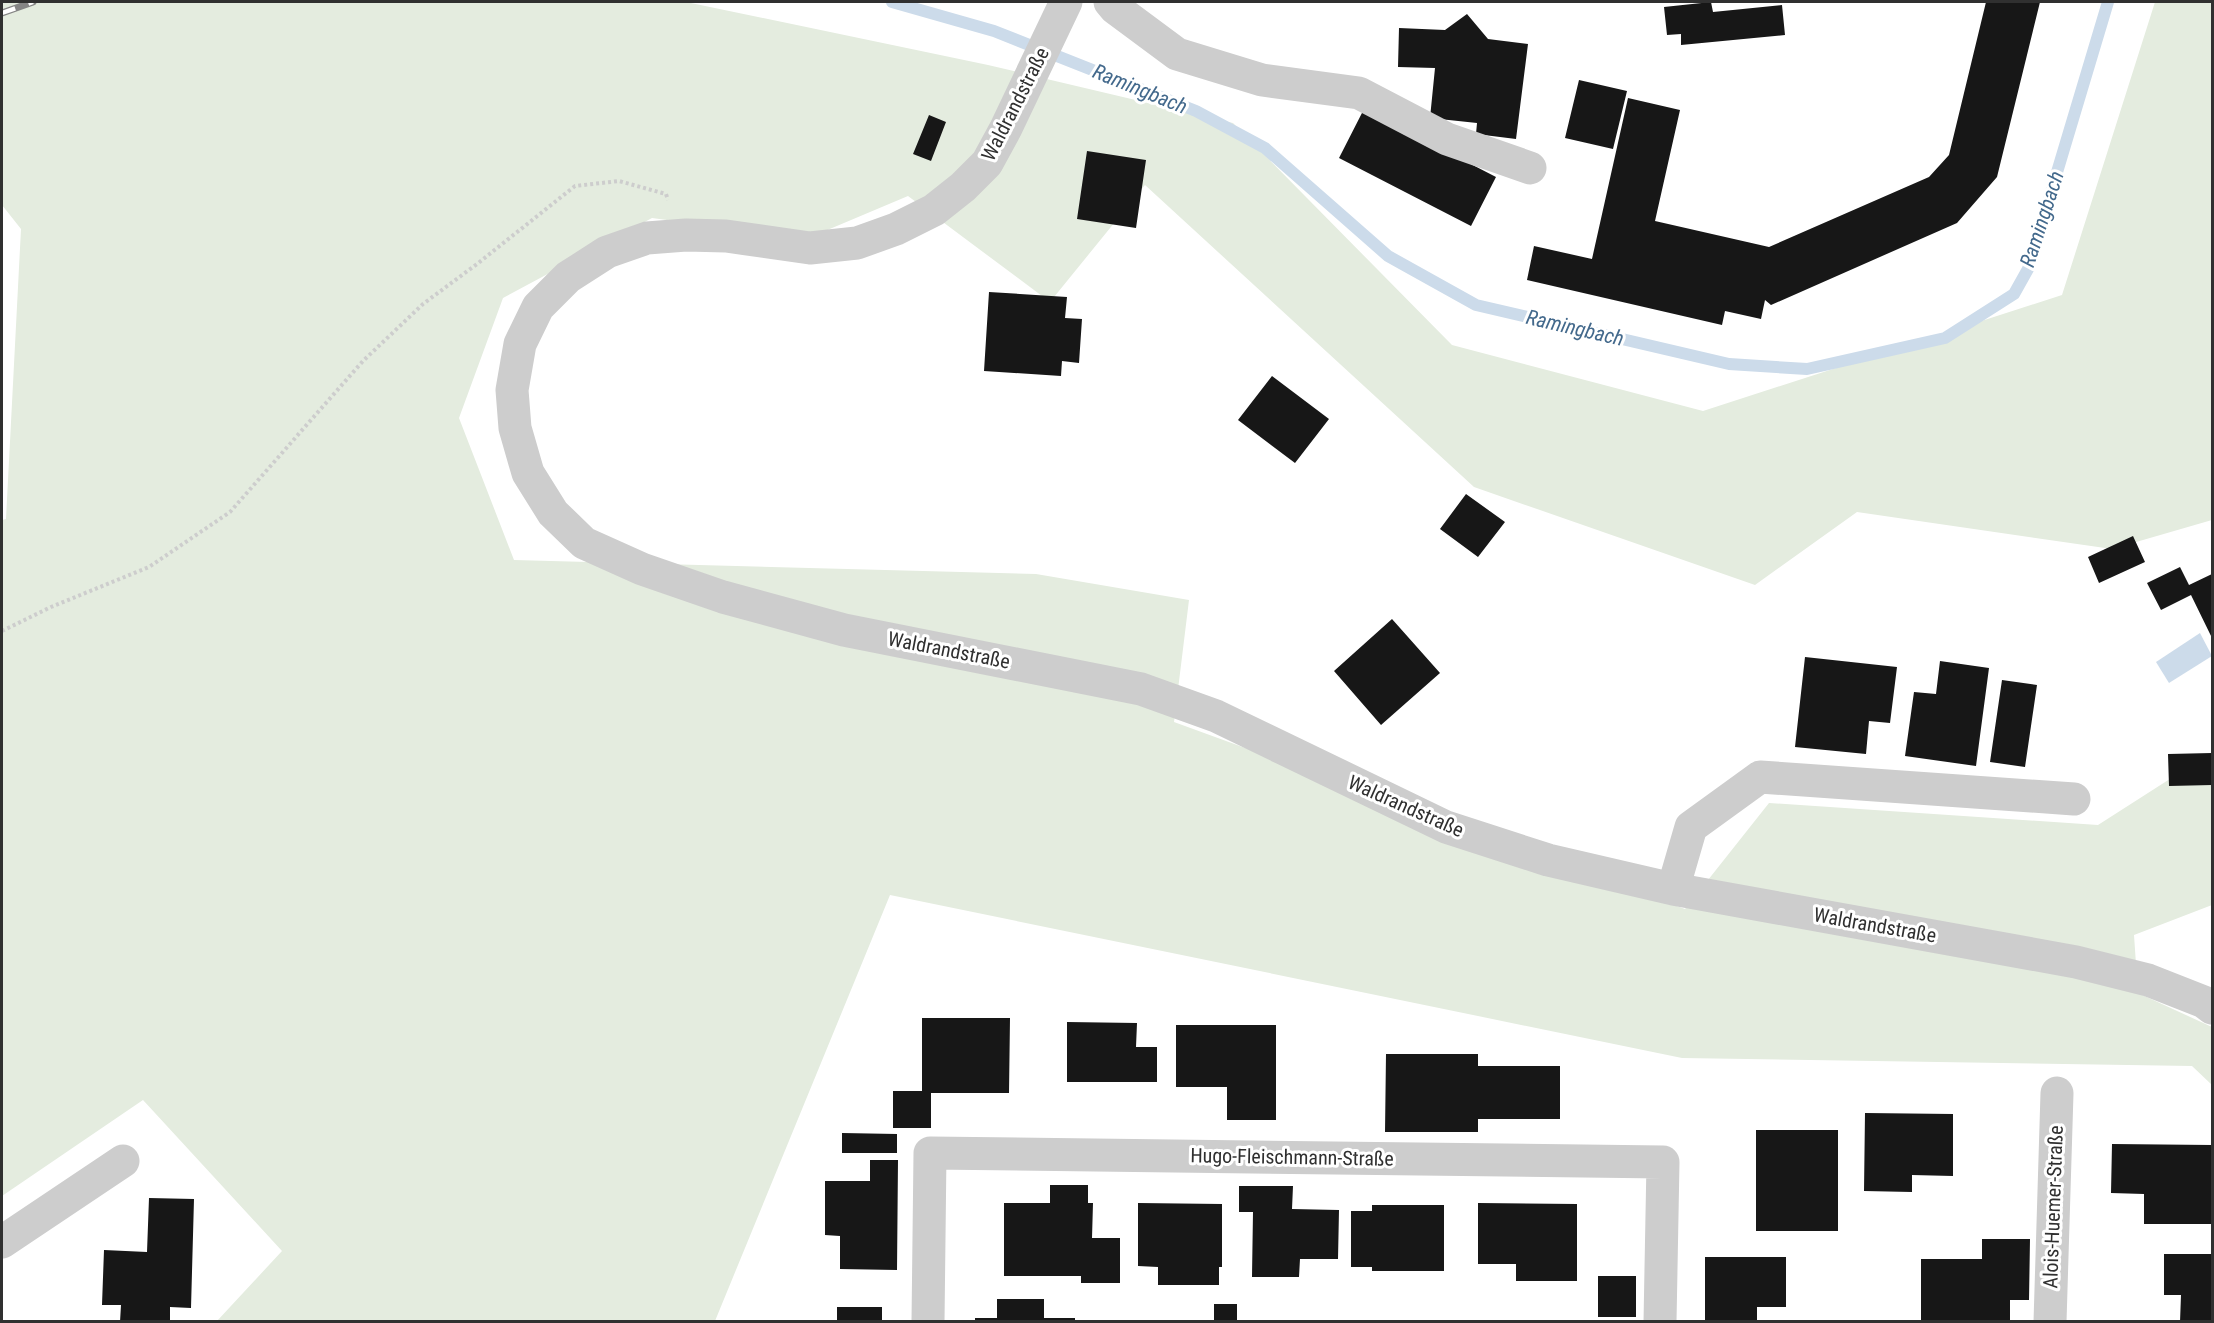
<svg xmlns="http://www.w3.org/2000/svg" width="2214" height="1323" font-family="'Roboto Condensed',sans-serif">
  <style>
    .green { fill: #e4ecdf }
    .water { fill: #ccdbea }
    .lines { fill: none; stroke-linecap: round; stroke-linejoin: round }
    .stream { stroke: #ccdbea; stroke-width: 12 }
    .building { fill: #171717 }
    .path { stroke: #cdcdcd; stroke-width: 4; stroke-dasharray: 3 3; stroke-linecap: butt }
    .minor { stroke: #cdcdcd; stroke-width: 33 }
    .rail-casing { stroke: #858585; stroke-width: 7 }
    .rail { stroke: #fff; stroke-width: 4.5; stroke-dasharray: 14; stroke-linecap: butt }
    .labels { text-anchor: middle; stroke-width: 6; stroke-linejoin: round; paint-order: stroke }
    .street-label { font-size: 20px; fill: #303030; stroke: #fff }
    .water-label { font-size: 21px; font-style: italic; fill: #43698c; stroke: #fff }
  </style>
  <rect width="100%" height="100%" fill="#fff"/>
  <path class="green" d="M2 2H686L988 65 1233 123 1452 345 1703 411 2062 295 2155 2H2212V520L2112 549 1857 512 1755 585 1474 487 1145 185 1050 302 908 196 806 239 652 218 503 298 459 418 514 560 1036 574 1189 600 1174 722 1685 909 1769 803 2098 825 2212 752V905L2134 935 2138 993 2212 1027V1085L2192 1066 1682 1058 890 895 715 1321H217L282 1251 143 1100 2 1196V520L6 519 21 229 2 205Z"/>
  <path class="water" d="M2200 633 2212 656 2169 683 2156 662Z"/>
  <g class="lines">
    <path class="stream" d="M892 2 994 31 1196 111 1265 148 1388 256 1476 305 1729 364 1807 369 1945 338 2014 294 2028 269 2108 2"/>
  </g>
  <path class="building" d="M1711 2 1713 12 1782 5 1785 35 1681 45V34L1667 35 1664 7Z
    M1986 2H2040L1997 177 1957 223 1771 305 1765 300 1761 319 1725 311 1722 325 1527 280 1534 246 1592 259 1628 98 1680 110 1655 221 1769 247 1929 177 1949 155Z
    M1467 14 1488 39 1528 44 1516 139 1476 134 1477 123 1430 118 1435 68 1398 67 1399 28 1445 30Z
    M1579 80 1627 91 1613 149 1565 138Z
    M1364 109 1496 177 1471 226 1339 158Z
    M929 115 946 122 931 161 913 154Z
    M1087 151 1146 160 1136 228 1077 219Z
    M989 292 1067 297 1065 318 1082 319 1079 363 1062 361 1061 376 984 371Z
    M1272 376 1329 419 1295 463 1238 420Z
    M1466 494 1505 522 1478 557 1440 529Z
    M2133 536 2145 562 2099 583 2088 557Z
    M2180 567 2189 585 2212 574V638L2191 595 2161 610 2147 583Z
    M1392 619 1440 673 1381 725 1334 671Z
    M1805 657 1897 667 1890 723 1869 721 1866 754 1795 747Z
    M1940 661 1989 668 1976 766 1905 756 1914 692 1936 694Z
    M2002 680 2037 685 2025 767 1990 762Z
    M2212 753V785L2169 786 2168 754Z
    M922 1018H1010L1009 1093H931V1128H893V1091H922Z
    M1067 1022 1137 1023 1136 1047H1157V1082H1067Z
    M1176 1025H1276V1120H1227V1087H1176Z
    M1386 1054H1478V1066H1560V1119H1478V1132H1385Z
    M1865 1113 1953 1114V1176L1912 1175V1192L1864 1191Z
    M1756 1130H1838V1231H1756Z
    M842 1133 897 1134V1153H842Z
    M2112 1144 2212 1145V1224H2144V1194L2111 1193Z
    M870 1160H898L897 1270 840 1269V1236L825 1235V1181H870Z
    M1050 1185H1088V1203H1093L1092 1238H1120V1283H1081V1276H1004V1203H1050Z
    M1239 1186H1293L1292 1209 1339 1210 1338 1259H1300L1299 1277H1252L1253 1212H1239Z
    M149 1198 194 1199 191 1308 170 1307V1322H120L121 1305H102L104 1250 147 1252Z
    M1138 1203 1222 1204V1267H1219V1285H1158V1267L1138 1266Z
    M1478 1203 1577 1204V1281H1516V1264H1478Z
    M1372 1205H1444V1271H1372V1267H1351V1211H1372Z
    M1982 1239H2030L2029 1300H2010V1322H1921V1259H1982Z
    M2164 1254H2212V1322H2180L2181 1295H2164Z
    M1705 1257H1786V1307H1757V1322H1705Z
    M1598 1276H1636V1317H1598Z
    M997 1299H1044V1318H1075V1322H975V1318H997Z
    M1214 1304H1237V1322H1214Z
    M837 1307H882V1322H837Z"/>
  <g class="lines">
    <path class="path" d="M2 631 51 607 149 567 230 512 363 361 423 304 477 264 575 186 619 181 666 194 668 200"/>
    <path class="minor" d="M1066 2 1006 128 987 163 963 187 934 210 896 229 857 243 810 248 726 236 686 235 647 238 607 252 568 277 538 307 520 344 512 390 515 428 528 473 553 513 584 543 642 569 723 597 844 630 1141 689 1216 716 1446 827 1548 860 1673 889 2076 962 2148 980 2204 1002 2212 1008
      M1110 2 1115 8 1177 54 1262 80 1359 93 1447 139 1530 168
      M1673 889 1691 827 1760 777 2074 799
      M2 1242 123 1161
      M928 1322 930 1153 1663 1162 1660 1322
      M2050 1322 2057 1093"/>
    <defs>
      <path id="rail" d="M2 13 33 2"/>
    </defs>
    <use href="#rail" class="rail-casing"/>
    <use href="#rail" class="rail"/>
  </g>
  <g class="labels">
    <g class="street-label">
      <text transform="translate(1015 104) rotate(-63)" y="7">Waldrandstraße</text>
      <text transform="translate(949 650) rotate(11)" y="7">Waldrandstraße</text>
      <text transform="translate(1406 806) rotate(24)" y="7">Waldrandstraße</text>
      <text transform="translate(1875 925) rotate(10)" y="7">Waldrandstraße</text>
      <text transform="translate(1292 1157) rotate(1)" y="7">Hugo-Fleischmann-Straße</text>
      <text transform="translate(2053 1207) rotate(-88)" y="7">Alois-Huemer-Straße</text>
    </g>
    <g class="water-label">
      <text transform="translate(1140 89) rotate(22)" y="7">Ramingbach</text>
      <text transform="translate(2042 219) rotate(-72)" y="7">Ramingbach</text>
      <text transform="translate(1575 328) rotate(13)" y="7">Ramingbach</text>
    </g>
  </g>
  <rect width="2214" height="1323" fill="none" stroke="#303030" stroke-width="6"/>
</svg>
